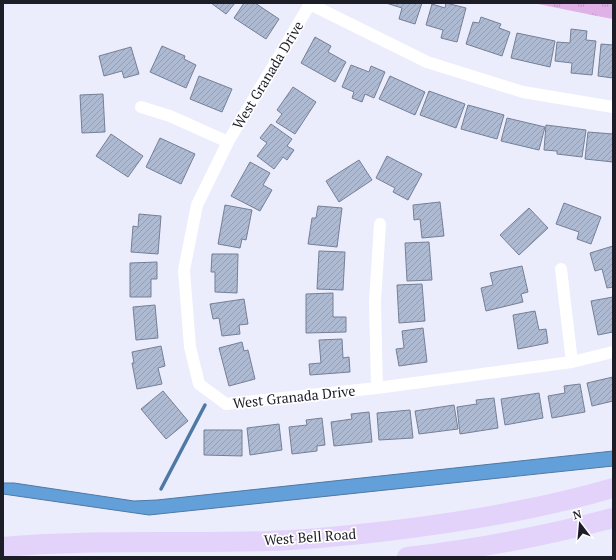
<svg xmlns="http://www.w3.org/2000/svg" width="616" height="560" font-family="'PT Serif',serif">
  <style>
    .grass { fill: url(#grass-tufts) }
    .water { fill: #63a0da; stroke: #4e79a4 }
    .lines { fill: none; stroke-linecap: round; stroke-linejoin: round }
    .stream { stroke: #4e79a4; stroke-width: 3.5 }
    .building { fill: url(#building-hatch); stroke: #758097 }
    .street { stroke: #fff; stroke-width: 12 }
    .primary { stroke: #e3d3fa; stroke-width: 20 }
    .labels { text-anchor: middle; stroke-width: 3.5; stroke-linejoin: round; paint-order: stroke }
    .street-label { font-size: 14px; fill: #1d1d27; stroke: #fff }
  </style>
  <defs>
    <pattern id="grass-tufts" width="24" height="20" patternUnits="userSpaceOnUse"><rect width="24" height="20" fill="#e0b1e7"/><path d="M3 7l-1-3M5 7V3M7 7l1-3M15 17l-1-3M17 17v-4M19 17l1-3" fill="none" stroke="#c098c6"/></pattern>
    <pattern id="building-hatch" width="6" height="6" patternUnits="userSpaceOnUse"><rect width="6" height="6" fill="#aeb9d2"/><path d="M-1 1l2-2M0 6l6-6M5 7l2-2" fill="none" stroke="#959fb4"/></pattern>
  </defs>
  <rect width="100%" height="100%" fill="#ebecfc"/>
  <path class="grass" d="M533 3H613V19L602 17Z"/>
  <path class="water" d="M613 451V466L149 515 3 494V483H14L134 501 157 500Z"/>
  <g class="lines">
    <path class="stream" d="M161 489 205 405"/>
  </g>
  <path class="building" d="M211 3H235L226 14Z
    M244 3H255L279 19 266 39 234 18Z
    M386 3H422L415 24 399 19 402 8Z
    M446 3 466 8 457 42 441 38 443 30 426 25 432 4 445 8Z
    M481 17 501 24 499 28 510 32 502 56 466 44 473 22 479 23Z
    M571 29 587 31 586 40 596 41 592 75 571 73 572 63 555 61 557 42 570 43Z
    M517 33 555 41 550 67 511 58Z
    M315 37 331 46 328 52 346 62 335 82 301 63Z
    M601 44 613 45V78L598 76Z
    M162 46 185 56 184 59 196 65 186 88 150 72Z
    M131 47 139 74 124 78 122 71 104 76 99 56Z
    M351 65 369 72 371 66 385 72 374 98 365 94 362 102 352 98 354 92 342 87Z
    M199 76 232 89 222 112 190 99Z
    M390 76 425 92 415 115 379 99Z
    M293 87 316 102 295 134 276 122 282 114 277 110Z
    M429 91 465 104 456 128 420 115Z
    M103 94 105 132 82 133 80 95Z
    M468 105 504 115 497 139 461 129Z
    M507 118 545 127 539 150 501 141Z
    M271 124 292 139 287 146 294 150 287 160 283 157 274 169 257 156 267 143 260 138Z
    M546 125 586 130 582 157 557 154V151L544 150Z
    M588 132 613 134V162L585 159Z
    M111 134 143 156 128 177 96 156Z
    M160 138 195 154 181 184 146 167Z
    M387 156 422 174 408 200 393 192 395 188 376 178Z
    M359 160 372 180 339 202 326 181Z
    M250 162 270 173 263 185 272 190 260 211 231 196Z
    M440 202 444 236 422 238 420 219 414 220 413 205Z
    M564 203 601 217 591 244 577 239 579 232 556 224Z
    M225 205 252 210 246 240 242 239 240 248 218 244Z
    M318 206 342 208 337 247 308 244 312 218H316Z
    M529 208 548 228 519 255 500 235Z
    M139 214 161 216 158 254 131 252 133 226 138 227Z
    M429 242 432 280 407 281 405 243Z
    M613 246V287L607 288 602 269 595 271 590 253Z
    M319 251 345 252 343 290 317 289Z
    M212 254H238L237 293 215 292V272H211Z
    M157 262V279H151V297H130V263Z
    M522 266 528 292 521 294 523 302 486 311 481 288 493 285 490 273Z
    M422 284 425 321 399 323 397 285Z
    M333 293V317H346V332L306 333V294Z
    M613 297V332L598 335 591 301Z
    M244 299 248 324 239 325 240 334 222 336 219 318 213 319 210 304Z
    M155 305 158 338 136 340 133 307Z
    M535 311 539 330 546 329 548 343 518 349 513 315Z
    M423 328 427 362 399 366 396 349 404 348 402 331Z
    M342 339 343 358 349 357 350 372 310 375 309 364 321 363 319 340Z
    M242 342 244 351 248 350 255 379 229 386 219 348Z
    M161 346 165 366 158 368 162 384 137 389 132 363H134L132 352Z
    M613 377V401L592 406 587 383Z
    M580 384 585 412 552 418 548 396 565 393 564 386Z
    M163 391 188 421 166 439 141 409Z
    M539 393 543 418 505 425 501 399Z
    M494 398 498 428 460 434 457 407 477 404 476 400Z
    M454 405 458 429 419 434 415 411Z
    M410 410 413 438 379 440 377 413Z
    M369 412 372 442 334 446 331 422 352 419 351 414Z
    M322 418 325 445 317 446V451L292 454 289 427 307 425 306 420Z
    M279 424 282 450 250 455 247 428Z
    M204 430H242V456L204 455Z"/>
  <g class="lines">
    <path class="street" d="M308 3 427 62 523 92 613 107
      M310 4 228 142 197 205 184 270 190 347 199 384 226 404 377 388 572 362 613 352
      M141 107 170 116 228 142
      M561 269 572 362
      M377 388 375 302 380 224"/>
    <path class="primary" d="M3 547C91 539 180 544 269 541 306 540 343 536 379 532 458 523 537 510 613 488
      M407 557C477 549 545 536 613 518"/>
  </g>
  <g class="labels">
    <g class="street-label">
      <text transform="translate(268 75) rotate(-59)" y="5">West Granada Drive</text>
      <text transform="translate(294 397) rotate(-6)" y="5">West Granada Drive</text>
      <text transform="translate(310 537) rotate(-4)" y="5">West Bell Road</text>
    </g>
  </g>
  <rect width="616" height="560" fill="none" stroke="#1d1d27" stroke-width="8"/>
  <g transform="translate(580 524) rotate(344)" stroke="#ffffff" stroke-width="3" paint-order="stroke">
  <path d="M0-3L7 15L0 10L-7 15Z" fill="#1d1d27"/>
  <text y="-6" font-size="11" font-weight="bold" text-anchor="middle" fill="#1d1d27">N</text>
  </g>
</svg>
